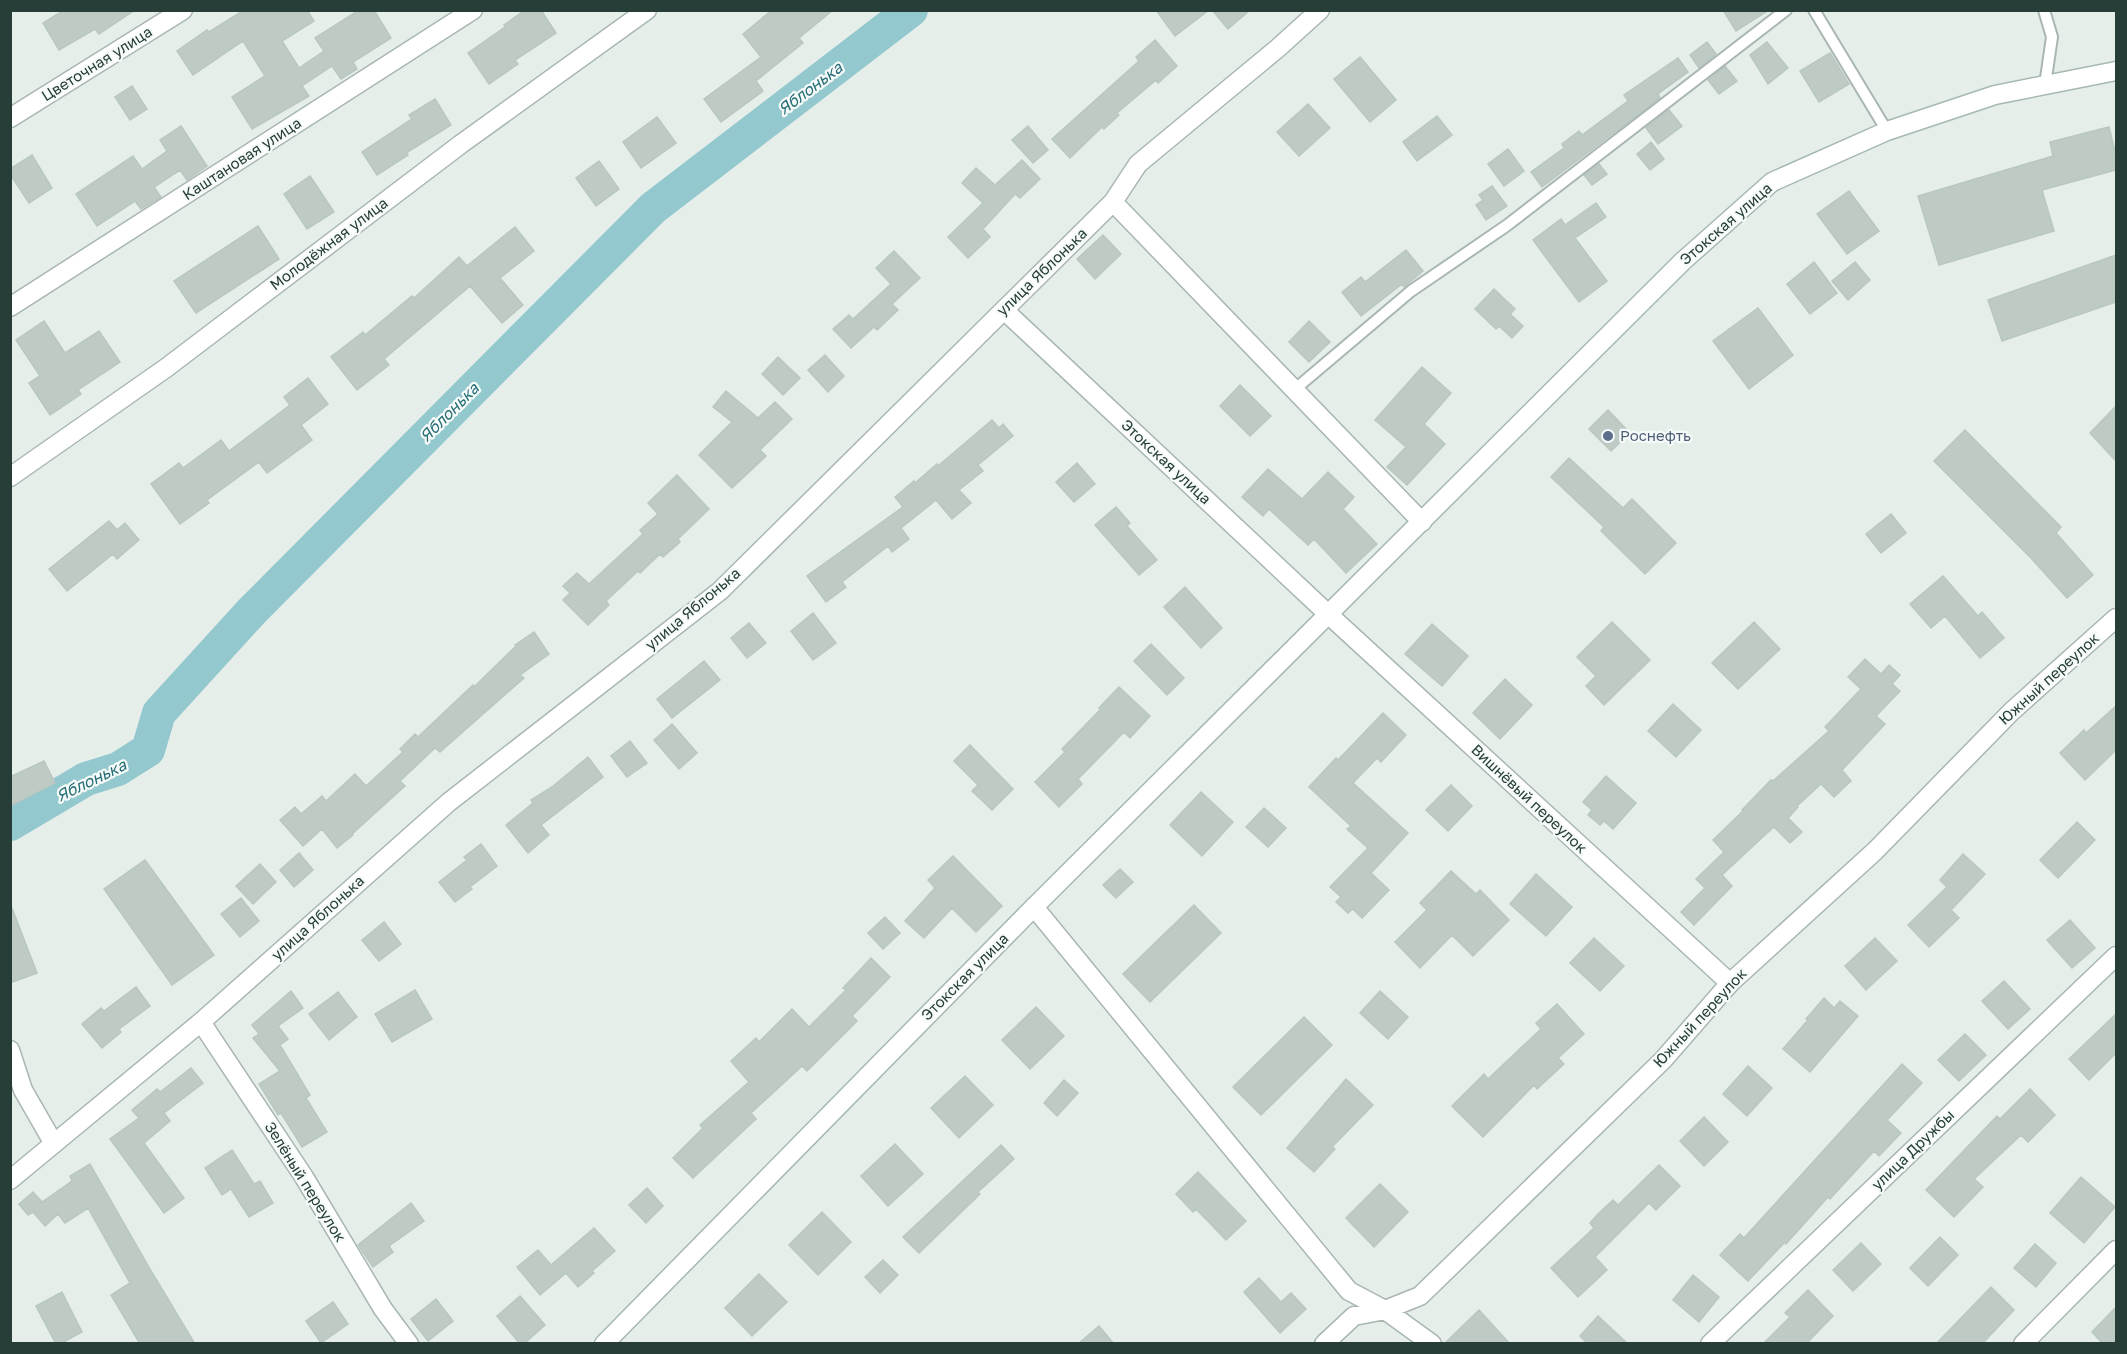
<svg xmlns="http://www.w3.org/2000/svg" width="2127" height="1354" font-family="'Golos Text',sans-serif">
  <style>
    .lines { fill: none; stroke-linecap: round; stroke-linejoin: round }
    .river { stroke: #93c8ce; stroke-width: 34 }
    .building { fill: #becbc5; stroke: #b9c7c0; stroke-width: 1.5 }
    .lane-casing { stroke: #a9b6b1; stroke-width: 14 }
    .street-casing { stroke: #a9b6b1; stroke-width: 21 }
    .secondary-casing { stroke: #a5b8b1; stroke-width: 21 }
    .lane { stroke: #fff; stroke-width: 10 }
    .street { stroke: #fff; stroke-width: 18 }
    .secondary { stroke: #fff; stroke-width: 18 }
    .service-dot { fill: #5c6f8a; stroke: #f6faf8; stroke-width: 2 }
    .labels { text-anchor: middle; stroke-width: 4.5; stroke-linejoin: round; paint-order: stroke }
    .street-label { font-size: 15px; fill: #263e37; stroke: #f6faf8 }
    .service-label { font-size: 15px; fill: #4e5e75; stroke: #f6faf8; text-anchor: start }
    .water-label { font-size: 16px; font-style: italic; fill: #246d76; stroke: #f6faf8 }
  </style>
  <rect width="100%" height="100%" fill="#e6eeea"/>
  <g class="lines">
    <path class="river" d="M10 824 86 779 118 769 148 750 159 713 252 611 653 208 911 10"/>
  </g>
  <path class="building" d="M64 10H135L99 34 95 29 59 50 43 23Z
    M244 10H307L314 21 282 41 299 68 324 51 315 38 359 10H374L391 38 353 62 357 69 341 79 332 66 302 86 309 96 252 129 232 97 265 76 243 41 193 75 177 51 207 30 209 32Z
    M525 10H541L556 33 515 60 518 64 489 84 468 53 505 27 504 25Z
    M772 10H833L799 38 803 43 756 81 763 91 721 122 704 99 761 57 743 34Z
    M1156 10H1209L1175 36Z
    M1212 10H1250L1228 29Z
    M1723 10H1769L1736 31Z
    M1155 40 1177 66 1158 83 1156 80 1117 113 1119 115 1104 129 1102 127 1070 158 1052 139 1139 61 1136 57Z
    M1707 42 1716 54 1699 68 1690 55Z
    M1767 42 1788 68 1768 84 1750 55Z
    M1830 53 1849 84 1819 102 1800 71Z
    M1360 57 1396 100 1370 122 1334 79Z
    M1678 58 1688 72 1658 94 1660 98 1542 187 1531 172 1564 148 1562 144 1579 131 1582 135 1628 101 1624 95Z
    M1725 66 1737 81 1719 94 1708 80Z
    M132 86 147 109 130 120 115 97Z
    M435 99 451 125 406 153 408 155 377 175 362 152 412 119 409 115Z
    M1308 104 1330 128 1299 156 1277 132Z
    M1669 110 1682 126 1658 144 1646 128Z
    M1437 116 1452 135 1417 161 1403 142Z
    M657 117 676 143 641 168 623 142Z
    M181 126 207 166 187 180 180 170 154 187 161 197 141 209 135 201 97 226 76 194 133 156 142 169 167 151 160 140Z
    M1028 126 1048 150 1033 163 1012 140Z
    M2109 127 2116 155V170L2042 190 2054 231 1939 265 1918 196 2053 156 2050 142Z
    M1651 142 1664 159 1650 170 1637 154Z
    M1508 149 1524 171 1504 186 1488 164Z
    M32 155 52 188 29 203 10 174V169Z
    M1022 160 1040 179 1020 198 1015 194 983 229 990 237 968 258 948 237 983 203 962 183 976 168 995 185Z
    M599 161 619 189 596 206 576 178Z
    M1599 164 1607 174 1592 185 1584 175Z
    M310 176 334 212 307 229 284 194Z
    M1492 186 1507 206 1486 220 1476 205 1483 200 1479 195Z
    M1849 191 1879 231 1847 254 1817 214Z
    M1596 203 1606 217 1575 238 1607 281 1579 302 1533 240 1561 219 1565 225Z
    M258 226 279 259 196 313 174 281Z
    M515 227 534 251 500 278 523 305 502 323 470 286 384 359 389 365 357 390 331 357 363 332 365 335 412 296 414 298 459 257 467 266Z
    M1103 235 1121 254 1095 279 1077 259Z
    M1406 250 1423 271 1404 287 1402 284 1361 316 1342 292 1361 277 1365 282Z
    M894 251 920 278 892 304 898 310 877 330 874 327 851 348 833 329 849 315 853 319 891 284 876 268Z
    M2116 255V302L2002 341 1988 300Z
    M1814 262 1837 293 1810 314 1787 284Z
    M1855 262 1870 280 1848 300 1832 281Z
    M1494 289 1515 309 1510 314 1523 326 1512 338 1499 326 1496 329 1475 309Z
    M1758 308 1793 355 1749 389 1713 341Z
    M44 321 65 353 99 331 120 362 78 390 81 394 50 415 29 383 40 376 16 340Z
    M1309 321 1330 342 1309 362 1289 342Z
    M825 355 844 376 828 392 808 370Z
    M778 357 800 378 783 395 762 374Z
    M1422 367 1451 393 1424 424 1445 444 1407 485 1387 467 1406 447 1375 420Z
    M308 378 328 404 301 425 312 440 267 473 259 462 207 500 209 503 180 524 151 484 179 463 183 468 221 440 229 451 290 405 284 397Z
    M1240 385 1271 416 1250 436 1220 406Z
    M726 391 758 418 775 402 792 419 760 450 766 456 732 488 699 455 732 422 713 407Z
    M2116 406V461L2090 433Z
    M1608 410 1630 433 1611 451 1589 429Z
    M992 420 999 428 1003 424 1013 436 978 465 983 471 959 490 971 503 952 519 936 500 901 528 909 539 892 552 888 546 842 582 846 587 826 602 807 576 903 507 895 497 914 481 915 483 937 464 938 466Z
    M1965 430 2061 527 2056 533 2093 575 2067 598 2031 558 1934 461Z
    M1569 458 1623 508 1632 499 1676 543 1645 574 1601 531 1604 527 1551 477Z
    M1077 463 1095 484 1074 502 1056 482Z
    M1268 469 1302 499 1328 472 1354 497 1343 509 1377 544 1346 573 1314 539 1308 545 1269 509 1263 516 1242 497Z
    M677 475 709 509 678 539 680 542 663 557 660 554 640 573 638 571 606 601 609 605 588 625 563 600 570 593 563 586 577 573 589 584 643 534 640 530 658 514 648 503Z
    M1116 507 1130 523 1127 526 1157 560 1139 575 1095 525Z
    M1891 514 1906 533 1881 553 1866 534Z
    M109 521 117 530 125 523 139 540 117 559 113 554 67 591 49 569Z
    M1943 576 1978 616 1982 612 2004 638 1980 658 1945 616 1931 628 1910 604Z
    M1185 587 1222 628 1201 648 1164 607Z
    M813 613 836 643 813 660 791 631Z
    M1612 622 1650 660 1604 705 1586 686 1596 676 1577 657Z
    M1754 622 1780 649 1738 689 1712 663Z
    M749 623 766 643 747 658 731 638Z
    M1432 624 1468 656 1442 686 1405 654Z
    M534 632 549 654 520 675 524 678 440 752 435 748 400 781 405 786 352 834 353 835 337 848 322 829 303 846 280 820 295 807 301 814 322 796 326 801 355 774 366 786 403 752 400 749 415 734 418 737 473 685 474 687 516 646 515 645Z
    M1151 644 1184 678 1167 695 1134 661Z
    M1865 659 1881 674 1889 665 1900 675 1892 684 1900 691 1876 716 1885 724 1842 770 1851 781 1834 797 1821 784 1797 806 1798 807 1788 818 1802 832 1790 843 1774 827 1766 834 1722 875 1732 886 1694 925 1681 912 1705 888 1696 879 1724 852 1713 840 1743 811 1742 810 1771 780 1773 781 1829 731 1825 727 1861 689 1848 677Z
    M704 661 720 680 672 718 657 699Z
    M1505 679 1532 705 1500 739 1473 713Z
    M1119 687 1150 716 1130 738 1124 732 1078 779 1082 784 1059 807 1035 782 1065 752 1062 749 1100 710 1099 708Z
    M1673 704 1701 730 1676 757 1648 731Z
    M2116 706V750L2085 780 2060 753 2084 730 2086 733Z
    M1383 713 1406 735 1381 762 1377 758 1353 783 1408 833 1371 873 1389 890 1362 918 1353 909 1348 913 1336 902 1341 897 1330 887 1368 848 1347 829 1351 826 1309 787 1336 758 1338 760Z
    M672 724 697 753 679 769 654 740Z
    M630 741 647 763 627 777 611 756Z
    M970 745 1013 789 992 810 972 791 978 785 954 761Z
    M588 757 603 777 541 825 549 835 528 853 506 825 533 803 531 800 552 787Z
    M44 761 55 783 10 806V777Z
    M1606 776 1636 803 1613 829 1604 821 1600 825 1588 815 1592 810 1583 802Z
    M1451 785 1472 806 1448 831 1426 810Z
    M1201 792 1233 822 1202 856 1170 825Z
    M1264 808 1286 828 1268 847 1246 827Z
    M2077 822 2095 840 2058 878 2040 860Z
    M481 844 497 866 470 887 472 889 455 902 439 882 467 860 464 857Z
    M299 853 313 870 294 887 280 870Z
    M1963 854 1985 874 1951 910 1959 918 1929 947 1908 925 1947 887 1940 880Z
    M953 856 1002 906 976 932 952 908 924 938 905 921 935 888 928 880Z
    M145 860 214 955 172 985 104 889Z
    M260 864 276 882 253 904 236 886Z
    M1120 869 1133 882 1116 898 1103 885Z
    M1451 871 1476 894 1480 890 1509 920 1473 956 1452 935 1420 968 1395 942 1427 910 1420 903Z
    M1536 874 1572 907 1546 936 1510 904Z
    M241 898 259 921 240 937 221 914Z
    M1194 905 1221 933 1150 1002 1123 974Z
    M10 908H12L37 973 10 983Z
    M885 917 900 933 883 949 868 933Z
    M2070 920 2095 948 2072 968 2047 940Z
    M384 922 401 944 379 961 362 940Z
    M1594 938 1624 966 1600 991 1570 963Z
    M1875 938 1897 961 1866 990 1845 966Z
    M871 958 890 977 852 1016 857 1021 807 1071 802 1066 751 1113 756 1119 693 1178 673 1158 703 1128 700 1125 749 1082 731 1061 756 1038 759 1042 792 1009 809 1027 846 990 843 988Z
    M2004 981 2030 1009 2008 1029 1982 1001Z
    M136 987 150 1006 119 1029 121 1032 102 1048 82 1024 101 1008 104 1011Z
    M415 990 432 1019 392 1042 375 1014Z
    M291 991 303 1008 278 1026 288 1039 280 1045 310 1095 306 1098 327 1132 302 1147 281 1113 278 1115 259 1084 280 1071 253 1038 259 1034 252 1025Z
    M1380 991 1408 1017 1388 1039 1360 1013Z
    M338 992 357 1017 329 1040 309 1014Z
    M1824 998 1834 1008 1840 1001 1858 1016 1810 1072 1783 1049 1808 1020 1806 1019Z
    M1557 1004 1584 1034 1558 1058 1564 1064 1537 1089 1534 1085 1483 1137 1452 1106 1484 1074 1488 1079 1541 1029 1536 1023Z
    M1036 1007 1064 1036 1030 1069 1002 1040Z
    M2116 1014V1053L2089 1080 2069 1059Z
    M1304 1017 1332 1045 1261 1115 1233 1087Z
    M1965 1034 1986 1055 1959 1081 1938 1060Z
    M1902 1064 1922 1083 1887 1120 1901 1133 1879 1156 1874 1151 1830 1199 1828 1197 1786 1244 1785 1242 1748 1281 1720 1255 1740 1234 1744 1238Z
    M1748 1066 1772 1088 1747 1116 1723 1094Z
    M191 1068 203 1083 164 1113 170 1121 144 1143 184 1198 164 1213 110 1139 139 1118 132 1110 157 1089 160 1092Z
    M965 1076 993 1105 959 1138 931 1108Z
    M1346 1079 1373 1105 1332 1147 1335 1149 1314 1172 1287 1148Z
    M1064 1080 1078 1093 1057 1116 1044 1103Z
    M2030 1089 2055 1115 2028 1142 2021 1135 1974 1179 1983 1187 1954 1217 1926 1190 1997 1116 2000 1119Z
    M1704 1117 1728 1142 1704 1166 1680 1141Z
    M895 1144 923 1174 888 1206 861 1176Z
    M1001 1145 1014 1159 978 1192 980 1194 919 1253 903 1237Z
    M232 1150 254 1184 260 1181 273 1203 249 1217 231 1189 222 1195 205 1168Z
    M90 1164 150 1269 195 1344H140L111 1295 130 1283 88 1208 65 1223 58 1214 45 1226 33 1212 28 1215 19 1204 33 1192 42 1202 72 1181 70 1176Z
    M1659 1165 1680 1186 1656 1210 1649 1203 1595 1257 1607 1270 1578 1297 1551 1268 1594 1228 1590 1223 1598 1214 1613 1200 1618 1205Z
    M1198 1172 1246 1221 1226 1240 1196 1209 1193 1212 1176 1194Z
    M2081 1177 2115 1207 2084 1243 2050 1213Z
    M1380 1184 1408 1212 1374 1247 1346 1218Z
    M647 1188 663 1206 646 1223 629 1205Z
    M411 1203 424 1221 389 1246 393 1252 373 1267 358 1245Z
    M822 1212 851 1242 818 1275 789 1245Z
    M594 1228 615 1251 592 1271 594 1273 578 1287 566 1273 540 1295 517 1267 538 1250 551 1265Z
    M1940 1237 1958 1255 1928 1286 1910 1268Z
    M1861 1243 1881 1264 1853 1291 1833 1270Z
    M2035 1244 2056 1263 2036 1287 2014 1268Z
    M883 1260 898 1275 880 1293 865 1277Z
    M759 1274 787 1302 752 1336 725 1308Z
    M1693 1275 1719 1297 1699 1322 1673 1300Z
    M1259 1278 1281 1302 1291 1293 1306 1309 1280 1333 1244 1292Z
    M1991 1287 2014 1310 1982 1344H1936Z
    M1808 1290 1833 1316 1806 1344H1763L1790 1317 1785 1313Z
    M62 1292 82 1332 60 1344H56L36 1306Z
    M520 1296 545 1325 524 1344H520L497 1316Z
    M436 1299 453 1321 428 1341 411 1319Z
    M333 1302 348 1324 321 1343 306 1321Z
    M2116 1307V1344H2103L2092 1332Z
    M1479 1310 1510 1344H1444Z
    M1598 1316 1628 1344H1588L1580 1336Z
    M1099 1326 1114 1344H1078Z"/>
  <g class="lines">
    <defs>
      <path id="lane" d="M1814 10 1887 131
        M2044 10 2052 37 2045 85
        M1294 390 1411 291 1506 226 1786 10"/>
      <path id="street" d="M10 118 183 10
        M1113 202 1422 522
        M10 307 473 10
        M1004 310 1328 614 1730 983
        M10 477 166 368 461 144 647 10
        M1034 907 1349 1291 1385 1310 1432 1344
        M201 1022 304 1177 383 1309 409 1344
        M10 1050 23 1090 54 1144
        M10 1180 201 1022 449 802 720 591 1113 202 1138 164 1278 48 1320 10
        M1324 1344 1354 1316 1385 1310 1420 1296 1663 1060 1730 983 1875 851 2011 712 2116 618
        M1710 1344 2116 956
        M2023 1344 2116 1250"/>
      <path id="secondary" d="M604 1344 1034 907 1683 261 1772 182 1887 131 1995 95 2116 71"/>
    </defs>
    <use href="#lane" class="lane-casing"/>
    <use href="#street" class="street-casing"/>
    <use href="#secondary" class="secondary-casing"/>
    <use href="#lane" class="lane"/>
    <use href="#street" class="street"/>
    <use href="#secondary" class="secondary"/>
  </g>
  <circle class="service-dot" cx="1608" cy="436" r="6"/>
  <g class="labels">
    <g class="street-label">
      <text transform="translate(97 64) rotate(-32)" y="5">Цветочная улица</text>
      <text transform="translate(242 159) rotate(-33)" y="5">Каштановая улица</text>
      <text transform="translate(1726 224) rotate(-41)" y="5">Этокская улица</text>
      <text transform="translate(329 244) rotate(-37)" y="5">Молодёжная улица</text>
      <text transform="translate(1042 272) rotate(-44)" y="5">улица Яблонька</text>
      <text transform="translate(1166 462) rotate(43)" y="5">Этокская улица</text>
      <text transform="translate(693 609) rotate(-40)" y="5">улица Яблонька</text>
      <text transform="translate(2049 679) rotate(-42)" y="5">Южный переулок</text>
      <text transform="translate(1529 799) rotate(43)" y="5">Вишнёвый переулок</text>
      <text transform="translate(318 918) rotate(-42)" y="5">улица Яблонька</text>
      <text transform="translate(965 977) rotate(-45)" y="5">Этокская улица</text>
      <text transform="translate(1700 1018) rotate(-47)" y="5">Южный переулок</text>
      <text transform="translate(1913 1150) rotate(-44)" y="5">улица Дружбы</text>
      <text transform="translate(305 1182) rotate(58)" y="5">Зелёный переулок</text>
    </g>
    <g class="service-label">
      <text x="1620" y="441">Роснефть</text>
    </g>
    <g class="water-label">
      <text transform="translate(810 88) rotate(-37)" y="6">Яблонька</text>
      <text transform="translate(449 412) rotate(-45)" y="6">Яблонька</text>
      <text transform="translate(91 780) rotate(-26)" y="6">Яблонька</text>
    </g>
  </g>
  <rect width="2127" height="1354" fill="none" stroke="#263e37" stroke-width="24"/>
</svg>
